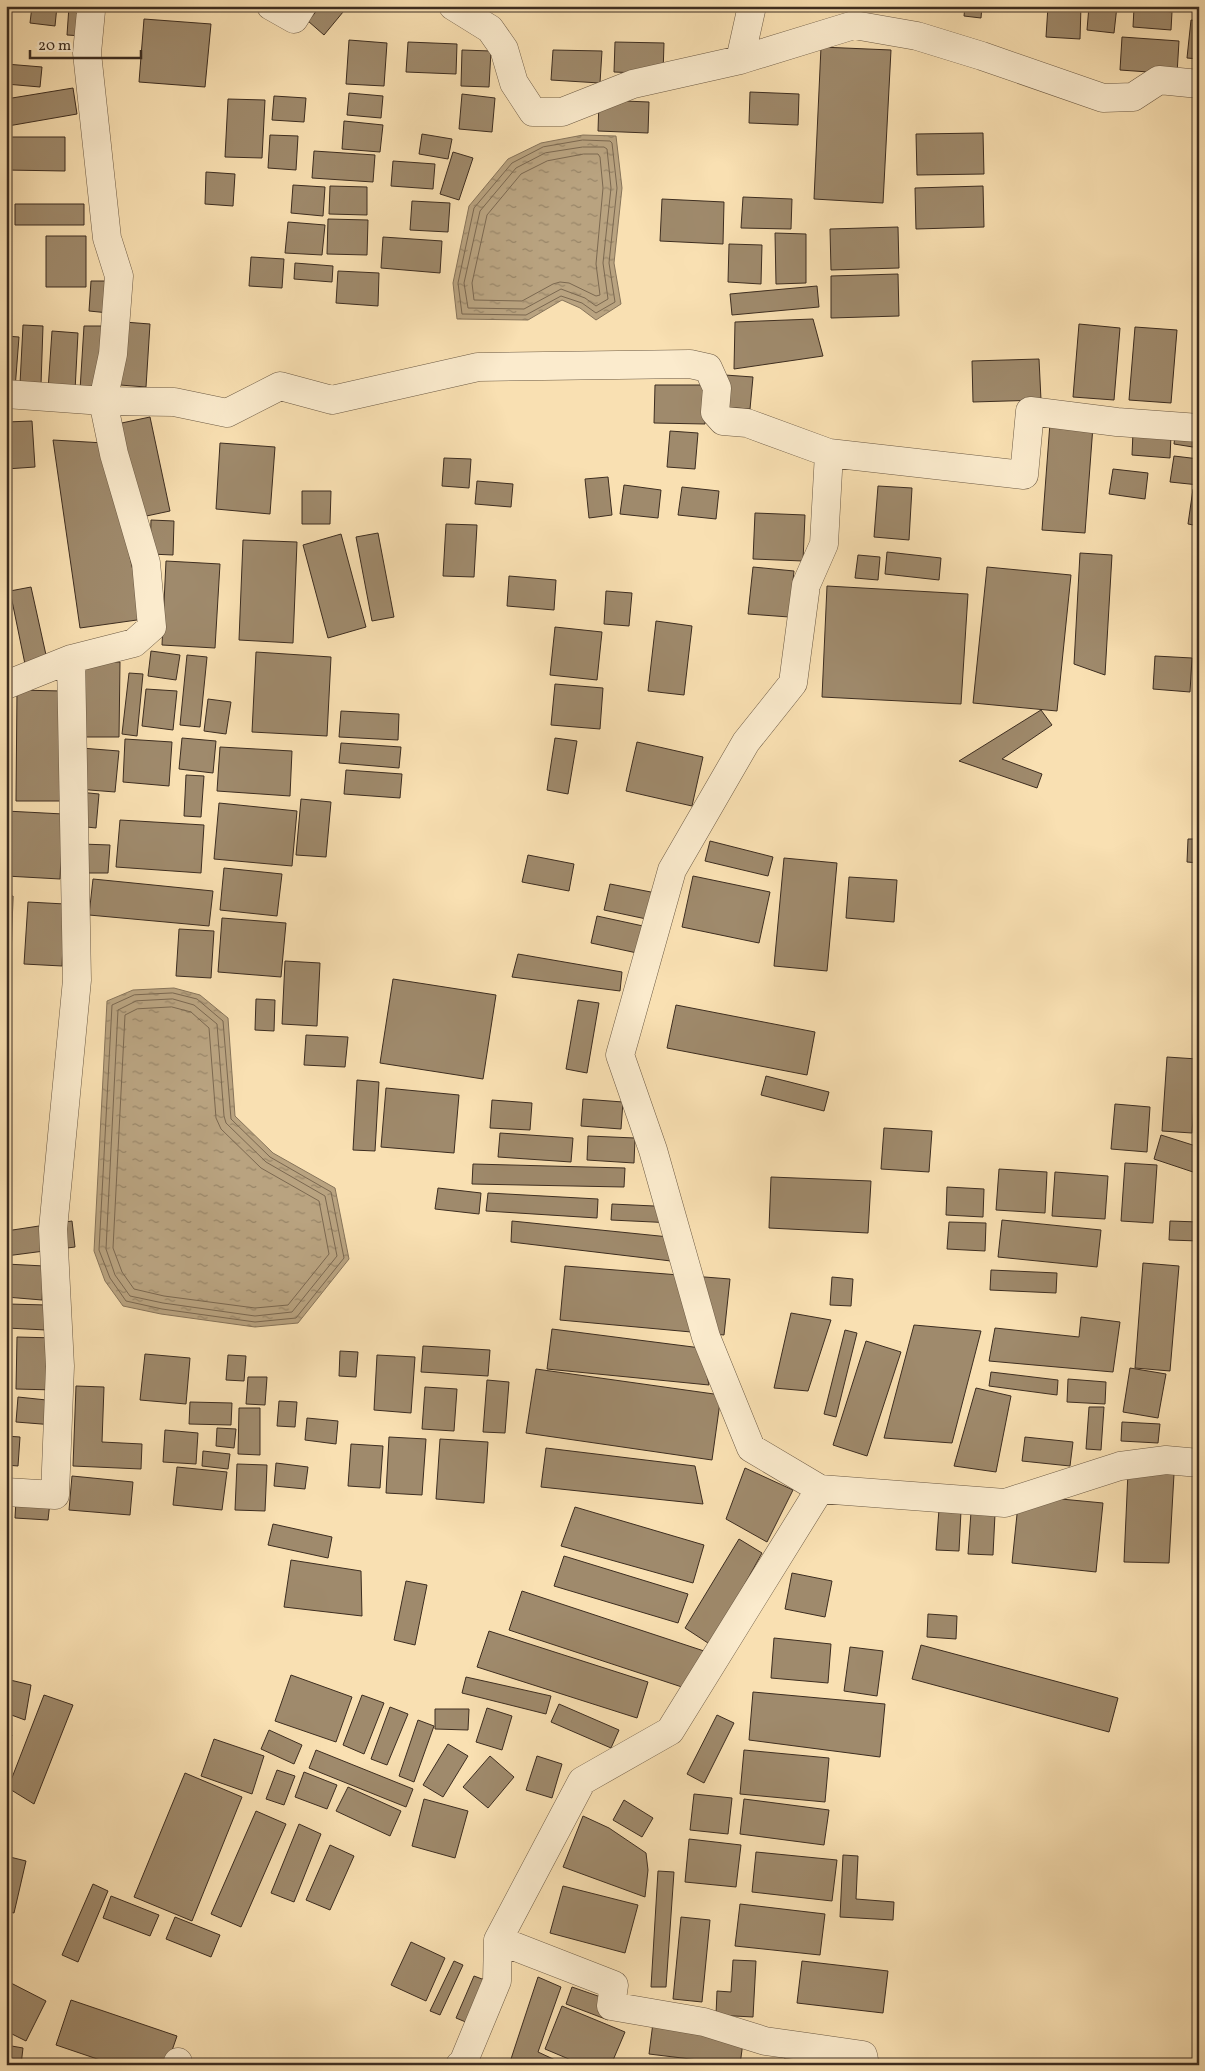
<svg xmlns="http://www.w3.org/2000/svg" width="1205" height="2071" font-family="Vollkorn,serif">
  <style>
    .water { fill: url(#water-ripples); stroke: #87745a }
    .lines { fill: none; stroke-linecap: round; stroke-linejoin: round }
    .shore { stroke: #7b6850; stroke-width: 1 }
    .building { fill: #9f8a6c; stroke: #3d2d20 }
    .minor-casing { stroke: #6c5a44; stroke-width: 29 }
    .minor { stroke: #fbebcd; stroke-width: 28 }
  </style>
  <defs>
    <pattern id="water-ripples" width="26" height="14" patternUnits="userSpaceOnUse" patternTransform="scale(1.25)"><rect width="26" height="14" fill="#b9a380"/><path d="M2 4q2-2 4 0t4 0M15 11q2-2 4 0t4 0" fill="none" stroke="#988568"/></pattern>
  </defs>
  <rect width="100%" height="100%" fill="#f9e0b2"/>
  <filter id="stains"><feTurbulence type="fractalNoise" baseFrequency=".004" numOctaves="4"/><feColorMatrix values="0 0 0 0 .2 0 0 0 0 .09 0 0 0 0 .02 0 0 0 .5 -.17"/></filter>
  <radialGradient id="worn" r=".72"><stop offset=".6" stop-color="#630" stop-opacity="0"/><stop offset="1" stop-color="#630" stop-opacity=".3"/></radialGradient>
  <path class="water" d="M583 135 616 136 622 188 614 263 621 304 596 320 580 308 562 300 528 320 457 319 453 283 469 206 508 159 541 143Z
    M174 988 200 995 228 1018 235 1116 273 1153 335 1188 349 1259 298 1323 255 1327 161 1314 123 1306 105 1281 94 1251 107 1001 133 990Z"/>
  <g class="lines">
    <path class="shore" d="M583 140 610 141 612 143 617 188 609 263 615 302 596 313 582 303 561 296 526 315 462 314 458 283 474 208 512 163 543 147Z
      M583 147H604L607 149 611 188 603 263 608 299 596 306 585 298 561 289 524 309 468 308 464 283 480 211 516 168 545 153Z
      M584 154H598L600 157 603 188 596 264 600 295 596 296 569 283 560 282 553 284 522 301 474 300 472 283 487 215 521 174 547 161Z
      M173 993 197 999 223 1021 231 1119 270 1157 331 1192 344 1258 296 1318 255 1322 162 1309 126 1301 110 1278 99 1250 112 1005 134 995Z
      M173 999 194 1005 217 1024 224 1116 226 1123 266 1162 325 1196 337 1256 292 1312 255 1316 163 1303 130 1296 115 1275 106 1249 118 1010 136 1001Z
      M172 1007 191 1012 209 1028 216 1118 221 1129 261 1168 319 1201 329 1254 288 1305 255 1308 164 1296 134 1289 122 1272 113 1248 125 1015 137 1009Z"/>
  </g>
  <path class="building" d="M32 6H57L55 26 30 23Z
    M69 6H84L83 36 67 35Z
    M321 6H348L324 35 308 21Z
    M846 6H865V9H846Z
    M965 6H982L981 18 964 16Z
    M1048 6H1081L1080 39 1046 37Z
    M1089 6H1117L1114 33 1087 30Z
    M1134 8 1172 12 1171 30 1133 27Z
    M144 19 211 24 205 87 139 82Z
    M1191 20 1199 21V59L1187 58Z
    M1122 37 1179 41 1177 74 1120 70Z
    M349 40 387 43 384 86 346 84Z
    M408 42 457 44 456 74 406 72Z
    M615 42 664 43 663 74 614 72Z
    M821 47 891 50 883 203 814 199Z
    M462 50 491 51 489 87 461 86Z
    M553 50 602 51 600 83 551 80Z
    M6 64 42 67 40 87 6 84Z
    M73 88 77 114 8 126 6 99Z
    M750 92 799 94 798 125 749 123Z
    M349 93 383 96 381 118 347 115Z
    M462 94 495 98 492 132 459 129Z
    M274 96 306 98 304 122 272 120Z
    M228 99 265 100 262 158 225 157Z
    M599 100 649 102 648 133 598 131Z
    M344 121 383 125 380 152 342 149Z
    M983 133 984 174 917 175 916 134Z
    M422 134 452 139 448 159 419 154Z
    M270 135 298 136 296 170 268 168Z
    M7 137H65V171L6 170Z
    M314 151 375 155 373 182 312 178Z
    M453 152 473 158 459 200 440 194Z
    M393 161 435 164 433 189 391 186Z
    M206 172 235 174 233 206 205 204Z
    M293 185 325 187 323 216 291 213Z
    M330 186 367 187V215L329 214Z
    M983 186 984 227 916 229 915 188Z
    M743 197 792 199 791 229 741 228Z
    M662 199 724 202 723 244 660 241Z
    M412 201 450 203 448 232 410 230Z
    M15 204H84V225H15Z
    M328 219 368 220 367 255 327 254Z
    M288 222 325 225 322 255 285 253Z
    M898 227 899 268 831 270 830 229Z
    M775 233 806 234V283L776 284Z
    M46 236H86V287H46Z
    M383 237 442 241 440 273 381 268Z
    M729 244 762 245 761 284 728 282Z
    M251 257 284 259 282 288 249 286Z
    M295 263 333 266 332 282 294 279Z
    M338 271 379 273 378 306 336 303Z
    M898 274 899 316 831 318V276Z
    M91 281H111L109 313 89 311Z
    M817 286 819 307 732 315 730 294Z
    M813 319 823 356 734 369 735 322Z
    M124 322 150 324 146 387 120 385Z
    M1079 324 1120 328 1114 400 1073 397Z
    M23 325 43 326 41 385 20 384Z
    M84 326H102L98 391 80 390Z
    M1135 327 1177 330 1171 403 1129 400Z
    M52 331 78 333 75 391 48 390Z
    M6 336 19 337 15 389H6Z
    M1039 359 1041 400 973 402 972 361Z
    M725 375 753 377 750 409 723 407Z
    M655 385H705V424L654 423Z
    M150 417 170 511 137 518 117 424Z
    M1177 418 1199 421V448L1174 444Z
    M32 421 35 467 6 469V422Z
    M1050 423 1093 426 1085 533 1042 530Z
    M670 431 698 433 695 469 667 467Z
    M1133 432 1171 435 1170 458 1132 455Z
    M53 440 104 443 144 619 80 628Z
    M220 443 275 447 270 514 216 509Z
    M1174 456 1199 459V485L1170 482Z
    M444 458 471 459 469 488 442 486Z
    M1113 469 1148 473 1145 499 1109 494Z
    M608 477 612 515 589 518 585 479Z
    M477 481 513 484 511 507 475 504Z
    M624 485 661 490 658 518 620 514Z
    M878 486 912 488 909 540 874 537Z
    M682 487 719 491 716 519 678 515Z
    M1193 489 1199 490V526L1188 524Z
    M302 491H331L330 524H302Z
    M755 513 805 515 803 561 753 559Z
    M151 520 174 521 173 555 150 554Z
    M446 524 477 525 474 577 443 576Z
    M378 533 394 617 372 621 356 537Z
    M341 534 366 627 328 638 303 545Z
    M243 540 297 542 293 643 239 640Z
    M887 552 941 558 939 580 885 574Z
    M1080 553 1112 555 1105 675 1074 664Z
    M858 555 880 557 878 580 855 578Z
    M166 561 220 564 215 648 162 645Z
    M753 567 794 571 789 617 748 614Z
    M987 567 1071 575 1057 711 973 703Z
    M509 576 556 580 554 610 507 606Z
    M827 586 968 594 961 704 822 697Z
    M31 587 48 664 26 669 10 591Z
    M606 591 632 593 629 626 604 624Z
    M656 621 692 626 684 695 648 691Z
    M555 627 602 632 597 680 550 675Z
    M151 651 180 655 176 680 148 676Z
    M256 652 331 657 327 736 252 732Z
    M187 655 207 657 200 727 180 725Z
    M6 656 16 686 6 689Z
    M1155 656 1192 658 1190 692 1153 689Z
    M78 662H120L119 737H78Z
    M129 673 143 674 137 736 122 734Z
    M555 684 603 688 600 729 551 725Z
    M146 689 177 691 173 730 142 726Z
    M17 690 62 691 60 801H16Z
    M208 699 231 702 226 734 204 731Z
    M1041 710 1052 725 1002 759 1042 774 1037 788 959 761Z
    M341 711 399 714 398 740 339 737Z
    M182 738 216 741 213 773 179 769Z
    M555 738 577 741 568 794 547 790Z
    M125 739 172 742 169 786 123 782Z
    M637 742 703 757 692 806 626 791Z
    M341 743 401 747 399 768 339 763Z
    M220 747 292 751 290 796 217 791Z
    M81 748 119 751 115 792 77 789Z
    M346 770 402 774 400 798 344 794Z
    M186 775 204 776 201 817 184 816Z
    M79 792 99 794 96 828 77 826Z
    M301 799 331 802 326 857 296 855Z
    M219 803 297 811 292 866 214 859Z
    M6 811 63 814 60 879 6 876Z
    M120 820 204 825 201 873 116 867Z
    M1188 839H1199V863L1187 862Z
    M710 841 773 857 768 876 705 861Z
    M81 844 110 845 108 873H80Z
    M528 855 574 864 569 891 522 882Z
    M784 858 837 863 827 971 774 966Z
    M224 868 282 874 277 916 220 910Z
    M693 876 770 892 759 943 682 927Z
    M849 877 897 880 894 922 846 918Z
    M93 879 213 891 209 926 89 915Z
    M610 884 656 893 651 920 604 910Z
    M6 896H13L11 961H6Z
    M28 902 65 904 62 966 24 964Z
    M597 916 643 926 637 953 591 943Z
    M222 918 286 923 281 977 218 972Z
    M179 929 214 931 211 978 176 976Z
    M518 954 622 972 620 991 512 977Z
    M285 961 320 963 317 1026 282 1024Z
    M393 979 496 995 483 1079 380 1063Z
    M256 999 275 1000 274 1031 255 1030Z
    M578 1000 599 1003 587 1073 566 1069Z
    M676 1005 815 1032 807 1075 667 1048Z
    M306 1035 348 1037 345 1067 304 1065Z
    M1167 1057 1197 1059 1192 1133 1162 1131Z
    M766 1076 829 1092 824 1111 761 1095Z
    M357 1080 379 1082 375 1151 353 1150Z
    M386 1088 459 1095 454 1153 381 1147Z
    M583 1099 623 1102 621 1129 581 1126Z
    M492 1100 532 1103 530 1130 490 1128Z
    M1115 1104 1150 1107 1147 1152 1111 1149Z
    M884 1128 932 1131 929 1172 881 1169Z
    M500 1133 573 1138 571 1162 498 1157Z
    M1161 1135 1199 1147V1174L1154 1159Z
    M588 1136 635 1138 634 1163 587 1160Z
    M1125 1163 1157 1165 1153 1223 1121 1221Z
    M473 1164 625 1168 624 1187 472 1184Z
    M999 1169 1047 1172 1045 1213 996 1210Z
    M1055 1172 1108 1176 1105 1219 1052 1216Z
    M771 1177 871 1181 868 1233 769 1228Z
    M947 1187 984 1189 983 1217 946 1215Z
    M438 1188 481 1193 479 1214 435 1209Z
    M488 1193 598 1199 597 1218 486 1211Z
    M612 1204 675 1207 674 1223 611 1220Z
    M1002 1220 1101 1230 1097 1267 998 1257Z
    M72 1221 75 1247 6 1256V1231Z
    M512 1221 669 1237 671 1261 511 1242Z
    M1170 1221 1199 1222V1241L1169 1240Z
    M949 1222 986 1223 985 1251 947 1249Z
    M1143 1263 1179 1266 1170 1371 1135 1368Z
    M6 1264 44 1266 42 1300 6 1297Z
    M565 1266 730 1279 724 1335 560 1320Z
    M991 1270 1057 1273 1056 1293 990 1290Z
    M832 1277 853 1279 851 1306 830 1305Z
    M8 1304 47 1305 46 1330 7 1328Z
    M791 1313 831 1320 808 1391 774 1388Z
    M1081 1317 1120 1322 1113 1372 989 1361 995 1328 1079 1337Z
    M914 1325 981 1331 952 1443 884 1438Z
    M552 1329 701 1348 709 1385 547 1369Z
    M845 1330 857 1333 836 1417 824 1414Z
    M17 1337 56 1338 55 1390 16 1389Z
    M866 1341 901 1352 867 1456 833 1445Z
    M423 1346 490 1350 488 1376 421 1372Z
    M340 1351 358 1352 356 1377 339 1376Z
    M145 1354 190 1358 186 1404 140 1400Z
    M228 1355 246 1356 244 1381 226 1380Z
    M377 1355 415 1357 411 1413 374 1410Z
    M1130 1368 1166 1374 1158 1418 1123 1412Z
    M536 1369 721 1395 712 1460 526 1433Z
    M991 1372 1058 1380 1057 1395 989 1386Z
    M248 1377H267L265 1405 246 1404Z
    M1068 1379 1106 1382 1105 1404 1067 1402Z
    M487 1380 509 1382 505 1433 483 1432Z
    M76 1386 104 1387 102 1442 142 1444 141 1469 73 1466Z
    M425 1387 457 1389 454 1431 422 1429Z
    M976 1388 1011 1396 996 1472 954 1466Z
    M18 1397 56 1401 54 1425 16 1422Z
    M279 1401 297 1402 295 1427 277 1426Z
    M190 1402 232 1403 231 1425 189 1424Z
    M1089 1407H1104L1101 1450 1086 1449Z
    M239 1408H260V1455L238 1454Z
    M307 1418 338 1421 336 1444 305 1440Z
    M1122 1422 1160 1424 1158 1443 1121 1441Z
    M217 1428 236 1429 234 1448 216 1446Z
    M165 1430 198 1433 196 1464 163 1462Z
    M6 1436 20 1437 18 1466 6 1465Z
    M389 1437 426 1439 422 1495 386 1493Z
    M1025 1437 1073 1442 1070 1466 1022 1461Z
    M440 1439 488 1442 484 1503 436 1499Z
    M351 1444 383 1446 380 1488 348 1486Z
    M546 1448 695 1466 703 1504 541 1487Z
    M203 1451 230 1454 228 1469 202 1466Z
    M276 1463 308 1467 305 1489 274 1486Z
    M237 1464 267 1465 265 1511 235 1510Z
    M177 1467 227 1472 222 1510 173 1505Z
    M745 1468 793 1490 767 1542 726 1519Z
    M1128 1472 1174 1474 1169 1563 1124 1562Z
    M72 1476 133 1482 130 1515 69 1510Z
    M1019 1495 1103 1503 1096 1572 1012 1563Z
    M16 1500 50 1502 48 1520 15 1518Z
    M575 1507 704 1545 693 1583 561 1546Z
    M939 1509 961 1511 959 1551 936 1550Z
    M971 1512 995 1514 993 1555 968 1554Z
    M273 1524 332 1537 328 1558 268 1545Z
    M739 1539 762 1553 711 1645 685 1628Z
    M564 1556 688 1594 678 1623 554 1586Z
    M291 1560 361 1571 362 1616 284 1607Z
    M792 1573 832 1581 825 1617 785 1609Z
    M406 1581 427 1585 415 1645 394 1640Z
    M522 1591 704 1651 691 1690 509 1630Z
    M928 1614 957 1616 956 1639 927 1637Z
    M489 1631 648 1682 637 1718 477 1667Z
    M774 1638 831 1644 828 1683 771 1678Z
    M921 1645 1118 1698 1109 1732 912 1679Z
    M850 1647 883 1651 877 1696 844 1691Z
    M291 1675 352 1697 336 1742 275 1721Z
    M466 1677 551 1696 546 1714 462 1693Z
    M6 1679 31 1685 25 1720 6 1713Z
    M753 1692 885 1704 880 1757 749 1740Z
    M44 1695 73 1705 34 1804 8 1788Z
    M362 1695 384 1703 364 1754 343 1745Z
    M559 1704 619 1730 611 1748 551 1722Z
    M390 1707 408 1714 387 1765 371 1759Z
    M487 1708 512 1716 502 1750 476 1742Z
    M435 1709H469L468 1730 435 1729Z
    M717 1715 734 1723 704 1783 687 1774Z
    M418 1720 434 1726 414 1782 399 1776Z
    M269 1730 302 1745 294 1764 261 1749Z
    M6 1733 12 1735 6 1752Z
    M214 1739 264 1756 252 1794 201 1776Z
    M448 1744 468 1756 443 1797 423 1785Z
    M316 1750 413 1789 406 1807 309 1768Z
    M744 1750 829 1758 825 1802 740 1794Z
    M490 1756 514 1777 488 1808 463 1787Z
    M537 1756 562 1764 552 1798 526 1790Z
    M277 1770 295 1776 284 1805 266 1799Z
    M304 1772 337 1785 327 1809 295 1797Z
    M185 1773 242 1797 192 1921 134 1897Z
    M348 1787 401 1811 390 1836 336 1811Z
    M694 1794 732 1798 728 1834 690 1830Z
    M424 1799 468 1811 455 1858 412 1846Z
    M744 1799 829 1810 824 1845 740 1834Z
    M624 1800 653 1818 642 1837 613 1820Z
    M256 1811 286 1824 241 1927 211 1914Z
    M583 1816 609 1828 646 1853 648 1870 645 1897 563 1867Z
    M299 1824 321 1834 294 1902 271 1893Z
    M689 1839 741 1845 736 1887 685 1882Z
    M330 1845 354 1856 330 1910 306 1900Z
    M756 1852 837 1860 832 1901 752 1892Z
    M843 1855 858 1856 856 1899 894 1902 893 1920 840 1917Z
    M6 1856 26 1861 14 1913 6 1911Z
    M658 1871 674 1872 666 1987H651Z
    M93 1884 108 1891 78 1962 62 1955Z
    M563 1886 638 1905 625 1953 550 1933Z
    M111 1896 159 1915 150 1936 103 1918Z
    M740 1904 825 1914 820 1955 735 1946Z
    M175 1917 220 1935 211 1957 166 1939Z
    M681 1917 710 1920 702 2002 673 1999Z
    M411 1942 445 1958 426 2001 391 1985Z
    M733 1960 756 1961 753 2017 716 2015 717 1991 731 1992Z
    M454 1961 463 1965 440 2015 430 2011Z
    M802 1961 888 1971 883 2013 797 2003Z
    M474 1976 490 1982 473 2025 456 2018Z
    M538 1977 561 1987 538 2052 566 2065H509Z
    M9 1982 46 2001 26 2041 6 2031V1988Z
    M572 1987 615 2002 608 2020 566 2004Z
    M71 2000 177 2036 167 2065H115L56 2045Z
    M562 2006 625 2032 611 2065H583L545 2049Z
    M654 2015 745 2027 740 2065 649 2054Z
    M6 2045 23 2048 21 2065H6Z
    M785 2057 820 2064V2065H784Z
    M33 2061 63 2063V2065H33Z
    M207 2061 226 2065H206Z"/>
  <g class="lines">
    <defs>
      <path id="minor" d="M89 6 91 11 87 53 107 238 119 276 113 354 103 401 174 402 227 413 280 386 332 400 478 367 690 364 708 368 717 388 715 412 723 421 747 423 829 453
        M271 6 294 19 302 6
        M453 6 490 29 504 49 514 83 533 112H562L633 84 740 60 752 6
        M740 60 854 25 917 36 982 56 1103 98 1133 97 1159 80 1199 84
        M6 394 103 401 114 454 146 563 152 627 134 643 71 659 6 685
        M820 1489 751 1448 706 1337 653 1150 620 1055 672 870 746 742 793 683 806 585 824 544 829 453 1024 475 1030 411 1117 422 1199 428
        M6 1492 55 1495 60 1366 53 1229 77 980 71 659
        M498 1940 614 1985 611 2006 704 2022 765 2041 863 2055 865 2065
        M178 2065V2062
        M460 2065 463 2063 497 1981 498 1940 582 1781 670 1731 820 1489 1005 1503 1120 1466 1166 1460 1199 1463"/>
    </defs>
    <use href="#minor" class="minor-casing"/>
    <use href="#minor" class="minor"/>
  </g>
  <rect width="1205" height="2071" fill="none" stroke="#f9e0b2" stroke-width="25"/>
  <rect x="8" y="8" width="1190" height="2056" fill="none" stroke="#3d2d20" stroke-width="2.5"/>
  <rect x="12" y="12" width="1180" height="2046" fill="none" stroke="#3d2d20"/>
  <path d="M30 50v8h111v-8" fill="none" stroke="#3d2d20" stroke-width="2.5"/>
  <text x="38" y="50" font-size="15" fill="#3d2d20" stroke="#fbebcd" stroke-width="4" paint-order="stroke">20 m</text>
  <rect width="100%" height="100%" filter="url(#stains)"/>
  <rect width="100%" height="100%" fill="url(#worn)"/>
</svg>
